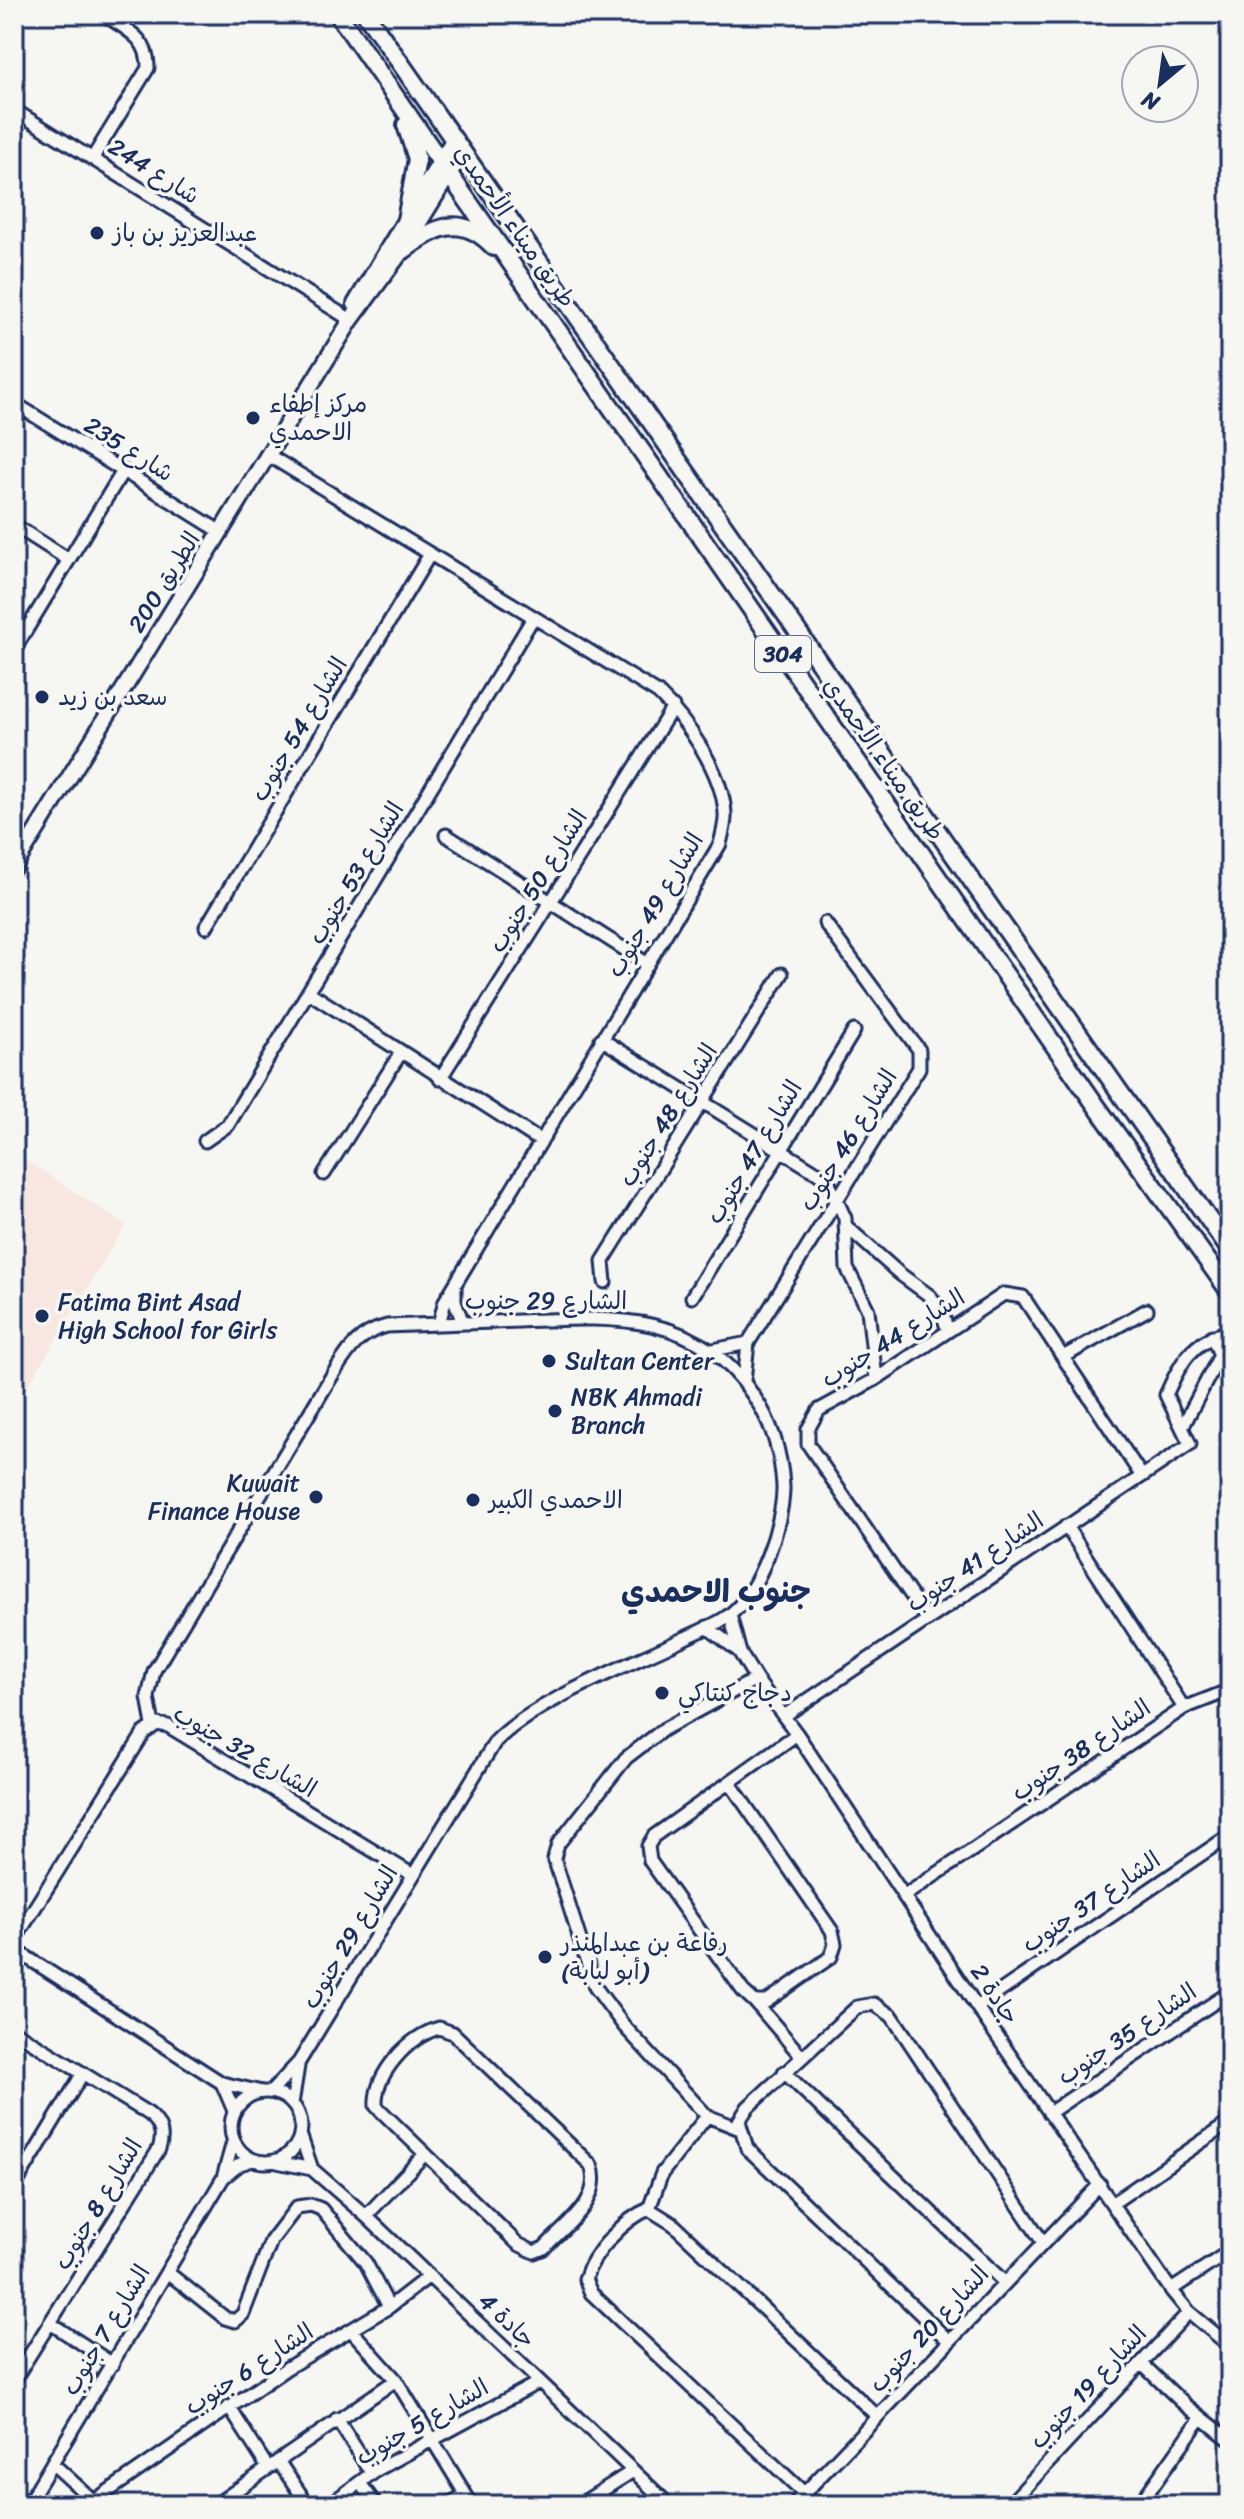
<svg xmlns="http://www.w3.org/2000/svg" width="1244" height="2519" font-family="Sriracha,'Playpen Sans Arabic',sans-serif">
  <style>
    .built { fill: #f8e7e0 }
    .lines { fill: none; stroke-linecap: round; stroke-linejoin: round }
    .street-casing { stroke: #1b2f5e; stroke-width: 17 }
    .secondary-casing { stroke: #1b2f5e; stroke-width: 20 }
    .primary-casing { stroke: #1b2f5e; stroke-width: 22 }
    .street { stroke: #f6f6f2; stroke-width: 11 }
    .secondary { stroke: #f6f6f2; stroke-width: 14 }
    .primary { stroke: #f6f6f2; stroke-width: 16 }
    .poi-dot { fill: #1b2f5e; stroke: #f6f6f2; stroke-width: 3 }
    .labels { text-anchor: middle; stroke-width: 7; stroke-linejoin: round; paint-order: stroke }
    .shield { fill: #f6f6f2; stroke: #5d6b8a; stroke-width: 2 }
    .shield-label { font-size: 22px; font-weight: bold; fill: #1b2f5e }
    .street-label { font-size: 24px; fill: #1b2f5e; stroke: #f6f6f2 }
    .poi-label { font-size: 24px; fill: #1b2f5e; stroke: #f6f6f2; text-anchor: start }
    .district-label { font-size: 32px; font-weight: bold; fill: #1b2f5e; stroke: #f6f6f2 }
  </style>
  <rect width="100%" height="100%" fill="#f6f6f2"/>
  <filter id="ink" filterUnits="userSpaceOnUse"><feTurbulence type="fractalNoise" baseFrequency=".0125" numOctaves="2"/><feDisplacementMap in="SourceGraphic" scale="16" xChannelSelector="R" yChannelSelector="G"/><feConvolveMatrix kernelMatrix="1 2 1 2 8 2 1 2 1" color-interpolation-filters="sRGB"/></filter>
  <g filter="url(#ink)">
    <path class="built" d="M14 1153 126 1225 14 1408Z"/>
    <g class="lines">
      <defs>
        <path id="street" d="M14 110 351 320
          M92 159 148 68C149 38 126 29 103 14
          M14 403 221 532
          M268 455 658 693C687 721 722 771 725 813 726 823 722 835 720 844L445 1301 439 1324
          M14 525 69 560
          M14 650 123 471
          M446 835 646 963
          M206 927 430 554
          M310 993 539 1140
          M601 1039 827 1179 845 1218 847 1268 868 1310 876 1379
          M440 1079 673 707
          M205 1141 228 1125 533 618
          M324 1174 400 1054
          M847 1227 900 1274 930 1296 941 1310 948 1331
          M605 1282 603 1261 782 974
          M455 1287V1302L463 1323
          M692 1297 854 1031
          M713 1350 748 1343
          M1063 1357 1147 1310
          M744 1381 748 1343 919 1068V1050L825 923
          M1182 1428 1220 1355 1212 1336
          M730 1615 740 1653 756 1679 797 1734 977 2007 1171 2290 1189 2312 1230 2346
          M928 1620 808 1444V1429L819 1410 876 1379 1004 1294 1023 1297 1141 1475
          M707 1627 740 1652
          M1184 1708 1230 1690
          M784 1716 1190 1444 1166 1395C1181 1361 1192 1341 1230 1331
          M153 1725 148 1697 154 1671 333 1374C348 1351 358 1333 387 1326 431 1324 475 1323 520 1321 610 1317 697 1310 753 1395 772 1422 781 1453 783 1486 784 1522 759 1594 728 1616 716 1625 699 1631 685 1638 632 1664 534 1701 495 1742L299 2062 271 2092
          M730 1783 832 1931 835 1944 831 1957 766 2002H755L743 1991 650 1861 648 1846 654 1836 797 1734
          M904 1896 1184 1708 1066 1526
          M14 1941 144 1733 157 1724 168 1726 413 1875
          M14 1949 222 2083 262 2092
          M755 2002 801 2056
          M977 2007 1230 1835
          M439 2028 453 2033 591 2165C604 2200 566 2224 544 2248L534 2252 518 2244 376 2106C374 2074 409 2036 439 2028Z
          M14 2031 149 2114C161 2124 164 2135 159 2149L14 2380
          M784 2072 1004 2282
          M222 2083 234 2111
          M231 2127a35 35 0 1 1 70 0a35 35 0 1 1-70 0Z
          M292 2104 298 2066
          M1049 2113 1230 1992
          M740 2129 707 2116 624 2026 595 1987 554 1858 558 1844 626 1758 664 1729 756 1679
          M300 2134 312 2169 366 2216 669 2505
          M277 2162 312 2169
          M224 2177 240 2164 253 2160
          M14 2187 83 2073
          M1113 2203 1230 2122
          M649 2209 662 2173 707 2116
          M366 2216 425 2154
          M167 2272 225 2318 235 2321 243 2314 271 2241 297 2207 311 2205 321 2209 366 2263 389 2307
          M1171 2290 1230 2251
          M50 2323 113 2364
          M351 2330 396 2380 472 2505
          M949 2341 747 2148 739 2121 748 2107 857 2007 874 2004 892 2016 1042 2241
          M1141 2363 1182 2402 1230 2440
          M229 2407 268 2468
          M337 2419 372 2474
          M278 2461 308 2505
          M52 2463 98 2505
          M360 2483 376 2505
          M804 2493 591 2293 585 2279C593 2253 624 2219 649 2209L673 2224 877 2416
          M1020 2493 1033 2505
          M94 2501 287 2368 389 2307 429 2276
          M27 2505 223 2178 233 2142
          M215 2505 396 2380
          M329 2505 375 2471 539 2382
          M447 2505 465 2495
          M579 2505 633 2471
          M793 2505 1100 2184
          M1009 2505 1189 2312
          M1139 2505 1201 2418"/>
        <path id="secondary" d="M355 304 453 140
          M14 867 351 320 401 252 462 153"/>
        <path id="primary" d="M338 14 1095 1104 1230 1292
          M366 14 1230 1250
          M405 226 417 159 406 125
          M401 252C434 228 460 211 494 247"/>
      </defs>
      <use href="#street" class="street-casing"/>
      <use href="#secondary" class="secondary-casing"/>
      <use href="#primary" class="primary-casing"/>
      <use href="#street" class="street"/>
      <use href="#secondary" class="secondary"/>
      <use href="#primary" class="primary"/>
    </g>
  </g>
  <g class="poi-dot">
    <circle cx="97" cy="233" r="8"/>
    <circle cx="253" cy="418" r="8"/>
    <circle cx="42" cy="697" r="8"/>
    <circle cx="42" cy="1316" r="8"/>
    <circle cx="549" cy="1361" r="8"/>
    <circle cx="555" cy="1411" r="8"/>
    <circle cx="316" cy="1497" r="8"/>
    <circle cx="473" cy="1500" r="8"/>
    <circle cx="662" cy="1693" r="8"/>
    <circle cx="545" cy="1957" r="8"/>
  </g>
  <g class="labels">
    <rect class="shield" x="755" y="636" width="56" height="36" rx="6"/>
    <g class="shield-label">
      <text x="783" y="662">304</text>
    </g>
    <g class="street-label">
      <text transform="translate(154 171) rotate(32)" y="8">شارع 244</text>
      <text transform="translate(515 226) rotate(55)" y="8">طريق ميناء الأحمدي</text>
      <text transform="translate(129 449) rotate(32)" y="8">شارع 235</text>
      <text transform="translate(164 582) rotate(-58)" y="8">الطريق 200</text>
      <text transform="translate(299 729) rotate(-59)" y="8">الشارع 54 جنوب</text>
      <text transform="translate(884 759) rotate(55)" y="8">طريق ميناء الأحمدي</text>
      <text transform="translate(356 873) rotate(-59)" y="8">الشارع 53 جنوب</text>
      <text transform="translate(538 881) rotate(-58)" y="8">الشارع 50 جنوب</text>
      <text transform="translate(655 905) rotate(-59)" y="8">الشارع 49 جنوب</text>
      <text transform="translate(668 1115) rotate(-58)" y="8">الشارع 48 جنوب</text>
      <text transform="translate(848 1140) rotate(-58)" y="8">الشارع 46 جنوب</text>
      <text transform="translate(754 1152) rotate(-59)" y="8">الشارع 47 جنوب</text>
      <text x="546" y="1309">الشارع 29 جنوب</text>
      <text transform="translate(893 1338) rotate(-32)" y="8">الشارع 44 جنوب</text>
      <text transform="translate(975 1562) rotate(-34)" y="8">الشارع 41 جنوب</text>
      <text transform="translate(1081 1750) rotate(-34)" y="8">الشارع 38 جنوب</text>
      <text transform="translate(245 1751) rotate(30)" y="8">الشارع 32 جنوب</text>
      <text transform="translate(1091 1902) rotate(-34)" y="8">الشارع 37 جنوب</text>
      <text transform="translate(350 1937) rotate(-59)" y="8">الشارع 29 جنوب</text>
      <text transform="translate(995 1994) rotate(56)" y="8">جادة 2</text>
      <text transform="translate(1127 2034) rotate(-34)" y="8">الشارع 35 جنوب</text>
      <text transform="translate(98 2204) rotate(-59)" y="8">الشارع 8 جنوب</text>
      <text transform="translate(507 2320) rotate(44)" y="8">جادة 4</text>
      <text transform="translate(929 2329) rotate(-47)" y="8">الشارع 20 جنوب</text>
      <text transform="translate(106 2330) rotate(-59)" y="8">الشارع 7 جنوب</text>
      <text transform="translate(249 2369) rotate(-33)" y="8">الشارع 6 جنوب</text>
      <text transform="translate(1088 2387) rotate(-47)" y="8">الشارع 19 جنوب</text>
      <text transform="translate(422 2422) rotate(-30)" y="8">الشارع 5 جنوب</text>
    </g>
    <g class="poi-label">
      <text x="113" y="241">عبدالعزيز بن باز</text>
      <text x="269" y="412">مركز إطفاء<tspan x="269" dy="28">الاحمدي</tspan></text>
      <text x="58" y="705">سعد بن زيد</text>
      <text x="58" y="1310">Fatima Bint Asad<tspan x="58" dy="28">High School for Girls</tspan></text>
      <text x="565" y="1369">Sultan Center</text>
      <text x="571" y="1405">NBK Ahmadi<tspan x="571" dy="28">Branch</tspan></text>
      <text x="300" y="1491" text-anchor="end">Kuwait<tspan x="300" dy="28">Finance House</tspan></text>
      <text x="489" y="1508">الاحمدي الكبير</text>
      <text x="678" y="1701">دجاج كنتاكي</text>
      <text x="561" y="1951">رفاعة بن عبدالمنذر<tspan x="561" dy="28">(أبو لبابة)</tspan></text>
    </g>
    <g class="district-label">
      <text x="716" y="1602">جنوب الاحمدي</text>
    </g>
  </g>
  <rect width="1244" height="2519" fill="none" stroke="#f6f6f2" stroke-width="48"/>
  <rect x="24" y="24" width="1196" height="2471" fill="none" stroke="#1b2f5e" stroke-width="3" filter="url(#ink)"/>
  <g transform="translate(1160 84) rotate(209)"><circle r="38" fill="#f6f6f2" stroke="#9ea6b7" stroke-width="2"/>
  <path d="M0-6L14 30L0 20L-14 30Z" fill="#1b2f5e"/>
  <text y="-12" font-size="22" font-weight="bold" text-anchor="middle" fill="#1b2f5e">N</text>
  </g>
</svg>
